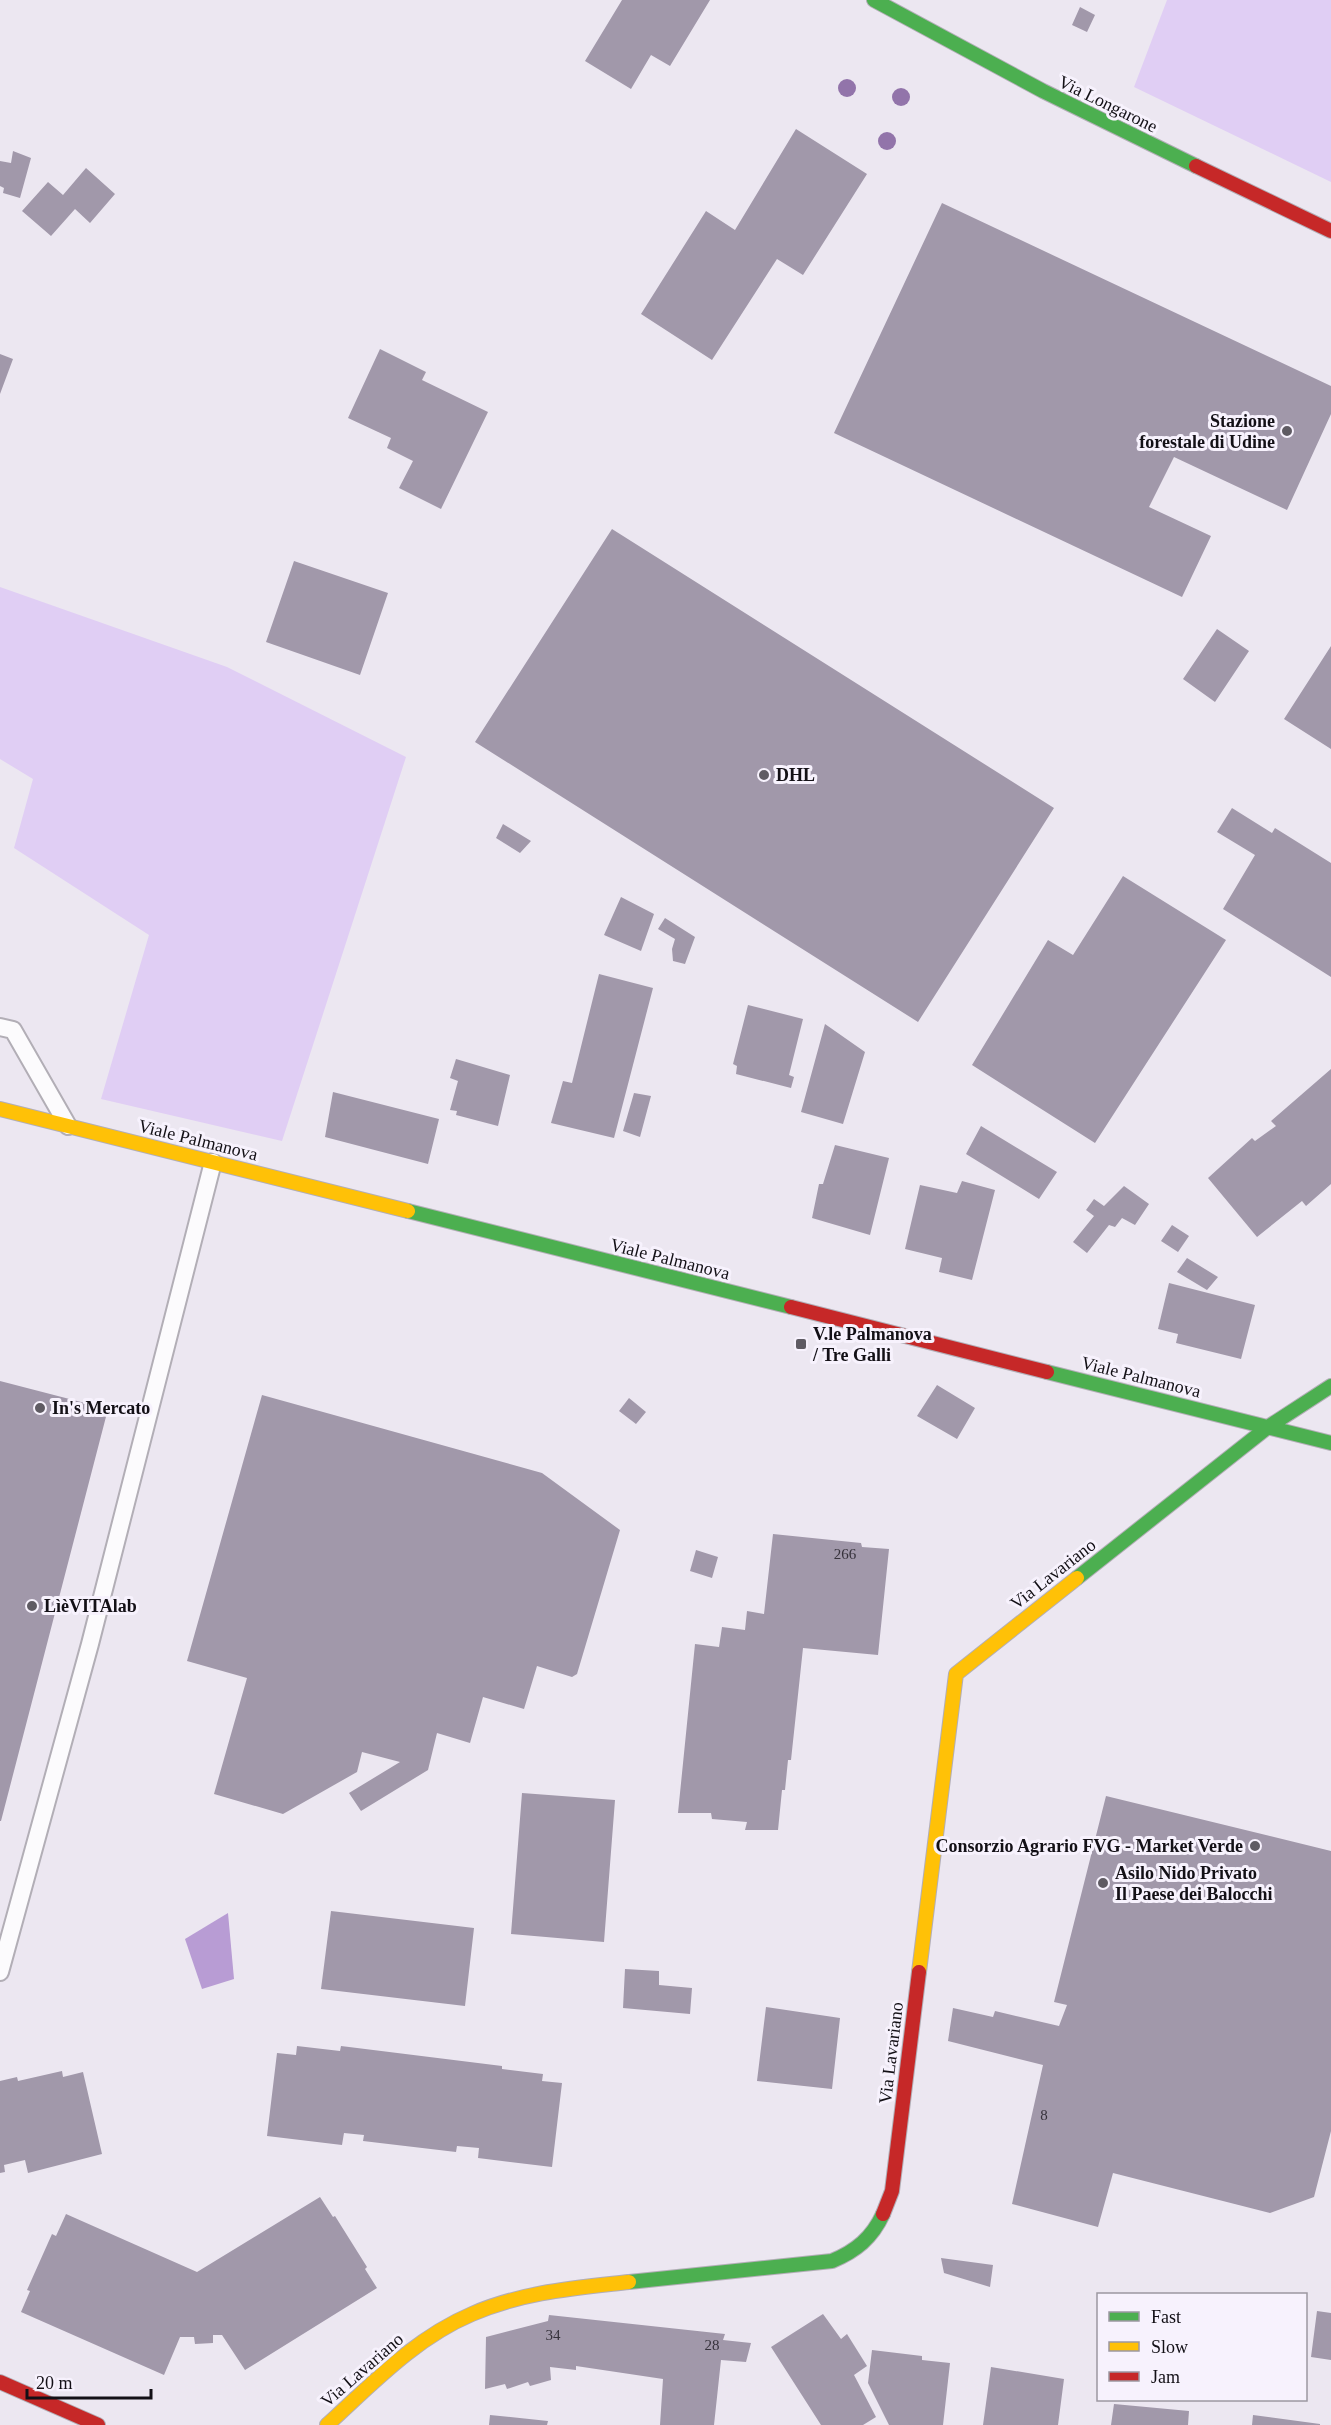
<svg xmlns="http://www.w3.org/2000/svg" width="1331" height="2425" font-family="Georgia,serif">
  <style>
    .green { fill: #e0cef4 }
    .water { fill: #b89cd4 }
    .building { fill: #a198aa }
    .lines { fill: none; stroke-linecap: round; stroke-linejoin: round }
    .lane-casing { stroke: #b2aeb6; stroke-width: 20 }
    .fast-casing { stroke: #b2aeb6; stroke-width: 16 }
    .slow-casing { stroke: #b2aeb6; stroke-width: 16 }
    .jam-casing { stroke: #b2aeb6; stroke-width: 16 }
    .lane { stroke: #fcfbfd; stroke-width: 16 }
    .fast { stroke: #4caf50; stroke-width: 14 }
    .slow { stroke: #ffc107; stroke-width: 14 }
    .jam { stroke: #c62828; stroke-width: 14 }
    .tree { fill: #9274aa }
    .poi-dot { fill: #5f5b63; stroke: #f7f2fd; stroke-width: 2 }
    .labels { text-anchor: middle; stroke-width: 6; stroke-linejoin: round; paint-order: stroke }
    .number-label { font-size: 15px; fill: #36323b }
    .street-label { font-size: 18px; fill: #131016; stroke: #f7f2fd }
    .poi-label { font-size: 18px; font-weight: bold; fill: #131016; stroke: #f7f2fd; text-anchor: start }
  </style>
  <rect width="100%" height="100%" fill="#ece7f1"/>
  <path class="green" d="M1167 0H1331V182L1134 87Z
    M0 587 227 667 406 757 282 1141 101 1099 149 935 14 848 33 779 0 759Z"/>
  <path class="water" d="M228 1913 234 1979 202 1989 185 1939Z"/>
  <path class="building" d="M622 0H710L670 66 651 55 631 89 585 61Z
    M1080 7 1095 15 1087 32 1072 25Z
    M796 129 867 174 803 275 777 259 712 360 641 314 706 211 735 230Z
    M13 151 31 158 20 198 3 193 4 188 0 186V161L11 163Z
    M86 168 115 194 90 223 75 209 51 236 22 211 48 182 63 195Z
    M942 203 1331 386V414L1287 510 1174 457 1149 507 1211 536 1182 597 834 433Z
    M380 349 426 372 422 380 488 412 441 509 399 488 413 461 387 448 391 438 348 418Z
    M0 354 13 359 0 394Z
    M612 529 1054 808 918 1022 475 742Z
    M294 561 388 593 360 675 266 642Z
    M1217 629 1249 651 1215 702 1183 679Z
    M1331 646V749L1284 719Z
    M1232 808 1272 833 1275 828 1331 863V977L1223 909 1255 855 1217 832Z
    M503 824 531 841 520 853 496 838Z
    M1123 876 1226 940 1095 1143 972 1065 1048 940 1073 955Z
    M621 897 654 914 641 951 604 935Z
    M665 918 695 937 685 964 673 961 672 949 675 939 658 929Z
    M599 974 653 988 614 1138 551 1123 563 1081 572 1083Z
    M748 1005 803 1019 789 1075 794 1077 791 1088 736 1074 737 1066 733 1064Z
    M825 1024 865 1052 843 1124 801 1112Z
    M456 1059 510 1075 498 1126 456 1115 457 1111 450 1110 458 1081 450 1078Z
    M1331 1069V1184L1306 1206 1302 1201 1257 1237 1208 1178 1252 1138 1255 1141 1276 1126 1271 1121Z
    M333 1092 439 1119 428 1164 325 1137Z
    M634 1093 651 1096 640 1137 623 1131Z
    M981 1126 1057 1172 1039 1199 966 1154Z
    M835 1145 889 1158 870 1235 812 1218 819 1184H823Z
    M962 1181 995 1190 972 1280 939 1272 942 1258 905 1249 920 1185 957 1193Z
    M1124 1186 1149 1204 1135 1225 1122 1218 1115 1227 1109 1225 1087 1253 1073 1242 1094 1216 1086 1210 1094 1199 1104 1206Z
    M1172 1225 1189 1236 1178 1252 1161 1241Z
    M1187 1258 1218 1277 1207 1290 1177 1272Z
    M1169 1283 1255 1305 1241 1359 1176 1343 1178 1334 1158 1329Z
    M0 1381 108 1409 1 1821H0Z
    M937 1385 975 1408 957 1439 917 1416Z
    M262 1395 542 1473 620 1530 577 1674 572 1677 537 1666 524 1709 483 1697 470 1743 437 1733 428 1770 361 1811 349 1793 400 1762 362 1752 357 1772 283 1814 214 1794 247 1678 187 1661Z
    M629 1398 646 1412 636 1424 619 1411Z
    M773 1534 861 1543 862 1547 889 1549 878 1655 803 1648 791 1760H788L785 1790H782L778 1830H745L747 1822 712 1819 711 1813H678L695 1644 719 1647 722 1627 745 1630 747 1611 764 1614Z
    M696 1550 718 1557 712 1578 690 1571Z
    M522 1793 615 1800 604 1942 511 1934Z
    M1106 1796 1331 1851V2131L1314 2197 1270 2213 1113 2173 1098 2227 1012 2204 1043 2065 948 2041 953 2008 993 2017 995 2011 1059 2026 1067 2005 1054 2002Z
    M331 1911 474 1928 465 2006 321 1989Z
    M625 1969 659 1971V1985L692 1988 690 2014 623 2008Z
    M766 2007 840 2018 832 2089 757 2081Z
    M297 2046 340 2051 341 2046 502 2066V2069L543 2074 542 2081 562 2083 552 2167 478 2158 479 2148 457 2146 456 2152 363 2141 364 2135 344 2133 342 2145 267 2136 277 2053 296 2055Z
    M62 2071 63 2077 83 2072 102 2154 28 2173 25 2160 4 2165 5 2172 0 2173V2081L17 2077 18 2081Z
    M320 2197 333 2217 335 2216 367 2267 365 2269 377 2288 245 2370 222 2335H213V2343L195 2344 194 2337H180L164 2375 21 2312 30 2291 27 2290 52 2234 56 2236 66 2214 197 2272Z
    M941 2258 993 2265 990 2287 944 2273Z
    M1317 2311 1331 2313V2360L1311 2357Z
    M823 2314 841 2339 847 2334 867 2366 854 2375 876 2417 863 2425H821L771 2347Z
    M549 2315 725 2334 723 2340 751 2343 746 2362 721 2360 714 2425H660L663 2379 576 2366V2370L550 2367 551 2380 530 2386 528 2382 507 2389 505 2384 485 2389 486 2337 548 2321Z
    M872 2350 922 2356V2360L950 2363 943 2425H889L868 2383Z
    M991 2367 1064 2379 1058 2425H983Z
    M1114 2404 1189 2411 1188 2425H1111Z
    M490 2415 548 2421 547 2425H489Z
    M1253 2415 1320 2424V2425H1252Z"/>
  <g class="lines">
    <defs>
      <path id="lane" d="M0 1027 13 1030 68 1126
        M0 1972 90 1644 213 1162"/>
      <path id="fast" d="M874 0 1043 91 1196 166
        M408 1211 791 1307
        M1047 1372 1331 1443
        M1077 1578 1268 1427 1331 1386
        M629 2282 832 2261C856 2251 872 2238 883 2214"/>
      <path id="slow" d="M0 1109 408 1211
        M919 1972 956 1674 1077 1578
        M327 2425C372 2384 415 2338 472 2314 522 2292 576 2288 629 2282"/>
      <path id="jam" d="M1196 166 1331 231
        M791 1307 1047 1372
        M883 2214 892 2191 919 1972
        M0 2382 98 2425"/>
    </defs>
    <use href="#lane" class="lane-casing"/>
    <use href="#fast" class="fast-casing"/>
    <use href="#slow" class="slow-casing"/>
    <use href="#jam" class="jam-casing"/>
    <use href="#lane" class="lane"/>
    <use href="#fast" class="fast"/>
    <use href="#slow" class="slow"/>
    <use href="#jam" class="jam"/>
  </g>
  <g class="tree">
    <circle cx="847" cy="88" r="9"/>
    <circle cx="901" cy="97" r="9"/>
    <circle cx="887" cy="141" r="9"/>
  </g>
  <g class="poi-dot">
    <circle cx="1287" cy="431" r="6"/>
    <circle cx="764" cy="775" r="6"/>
    <rect x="795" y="1338" width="12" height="12" rx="3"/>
    <circle cx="40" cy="1408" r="6"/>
    <circle cx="32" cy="1606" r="6"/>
    <circle cx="1255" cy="1846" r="6"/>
    <circle cx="1103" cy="1883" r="6"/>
  </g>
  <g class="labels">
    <g class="number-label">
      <text x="845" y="1559">266</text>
      <text x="1044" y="2120">8</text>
      <text x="553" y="2340">34</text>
      <text x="712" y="2350">28</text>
    </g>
    <g class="street-label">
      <text transform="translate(1108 104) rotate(26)" y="6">Via Longarone</text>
      <text transform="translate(198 1140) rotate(14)" y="6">Viale Palmanova</text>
      <text transform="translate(670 1259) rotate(14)" y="6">Viale Palmanova</text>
      <text transform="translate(1141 1377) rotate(14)" y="6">Viale Palmanova</text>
      <text transform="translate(1053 1574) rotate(-38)" y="6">Via Lavariano</text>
      <text transform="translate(891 2053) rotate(-83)" y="6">Via Lavariano</text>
      <text transform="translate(362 2370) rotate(-41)" y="6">Via Lavariano</text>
    </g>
    <g class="poi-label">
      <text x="1275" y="427" text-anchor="end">Stazione<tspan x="1275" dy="21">forestale di Udine</tspan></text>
      <text x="776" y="781">DHL</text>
      <text x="813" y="1340">V.le Palmanova<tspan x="813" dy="21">/ Tre Galli</tspan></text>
      <text x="52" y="1414">In's Mercato</text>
      <text x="44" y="1612">LìèVITAlab</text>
      <text x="1243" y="1852" text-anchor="end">Consorzio Agrario FVG - Market Verde</text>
      <text x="1115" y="1879">Asilo Nido Privato<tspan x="1115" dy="21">Il Paese dei Balocchi</tspan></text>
    </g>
  </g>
  <rect x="1097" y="2293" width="210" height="108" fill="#f7f2fd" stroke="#9c98a1" stroke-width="1.5"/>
  <rect x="1109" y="2312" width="30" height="9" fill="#4caf50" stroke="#9c98a1" stroke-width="1.5"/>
  <text x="1151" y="2323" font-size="18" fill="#131016">Fast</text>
  <rect x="1109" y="2342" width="30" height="9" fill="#ffc107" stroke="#9c98a1" stroke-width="1.5"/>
  <text x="1151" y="2353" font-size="18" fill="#131016">Slow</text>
  <rect x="1109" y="2372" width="30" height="9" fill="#c62828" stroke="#9c98a1" stroke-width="1.5"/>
  <text x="1151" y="2383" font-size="18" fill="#131016">Jam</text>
  <path d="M27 2389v9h124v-9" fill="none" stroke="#131016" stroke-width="3"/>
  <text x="36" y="2389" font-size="18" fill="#131016" stroke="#f7f2fd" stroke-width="4.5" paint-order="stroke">20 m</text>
</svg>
